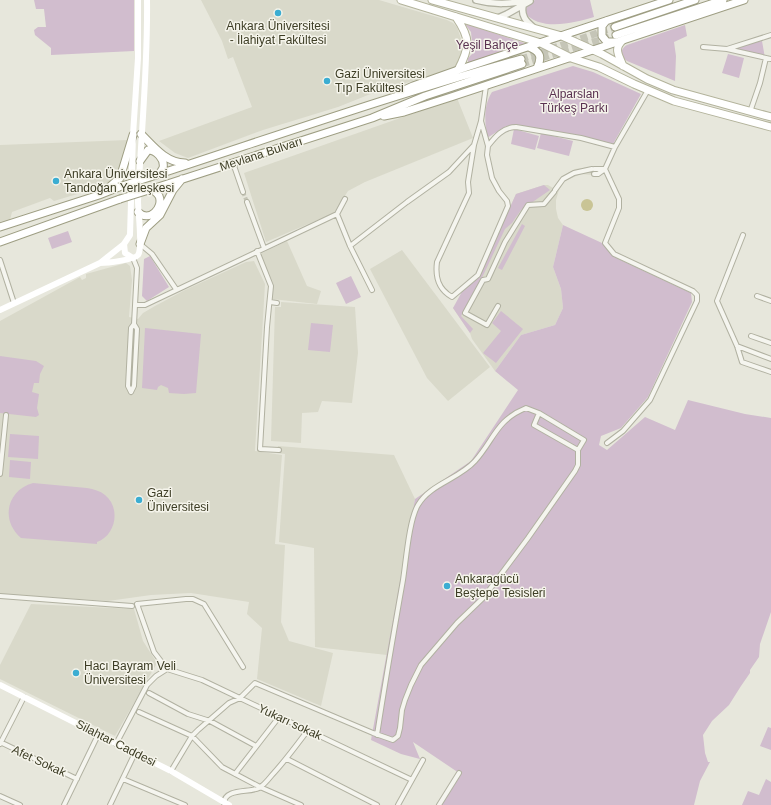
<svg xmlns="http://www.w3.org/2000/svg" width="771" height="805" font-family="Helvetica,sans-serif">
  <style>
    .built { fill: #d9d9ca }
    .green { fill: #d1bdce }
    .water { fill: #c9c495 }
    .lines { fill: none; stroke-linecap: round; stroke-linejoin: round }
    .minor-tunnel { stroke: #c5c5b7; stroke-width: 4; stroke-dasharray: 4 2; stroke-linecap: butt }
    .trunk-tunnel { stroke: #c5c5b7; stroke-width: 7; stroke-dasharray: 7 3.5; stroke-linecap: butt }
    .minor-casing { stroke: #b1b1a1; stroke-width: 6 }
    .tertiary-casing { stroke: #b1b1a1; stroke-width: 8 }
    .primary-casing { stroke: #b3b39b; stroke-width: 9 }
    .trunk-casing { stroke: #9e9e83; stroke-width: 9 }
    .minor { stroke: #f5f5ef; stroke-width: 4 }
    .tertiary { stroke: #f5f5ef; stroke-width: 5.5 }
    .secondary { stroke: #fff; stroke-width: 6 }
    .primary { stroke: #fff; stroke-width: 7 }
    .trunk { stroke: #fff; stroke-width: 7 }
    .trunk-bridge-casing { stroke: #9e9e83; stroke-width: 9; stroke-linecap: butt }
    .trunk-bridge { stroke: #fff; stroke-width: 7 }
    .poi-dot { fill: #3badd2; stroke: #f5f4eb; stroke-width: 1.5 }
    .labels { text-anchor: middle; stroke-width: 3; stroke-linejoin: round; paint-order: stroke }
    .poi-label { font-size: 12px; fill: #3d3d25; stroke: #f5f4eb; text-anchor: start }
    .park-label { font-size: 12px; fill: #5a3251; stroke: #f5f4eb }
    .street-label { font-size: 12px; fill: #3d3d25; stroke: #f5f4eb }
  </style>
  <rect width="100%" height="100%" fill="#e7e7dc"/>
  <path class="built" d="M201 0H379L447 20 453 23 457 27 461 39 463 54 457 67 368 95 338 107 263 130 188 158 175 153 159 141 252 107 233 57 228 59 222 41Z
    M457 98 473 138 365 182 348 191 334 213 266 242 244 173Z
    M128 140 121 168 118 177 107 185 54 201 50 198 12 212 10 220 0 222V145Z
    M589 167 593 168 592 175 581 174 565 181 559 190 556 200V209L558 218 563 225 553 267 561 289 563 308 555 325 521 335 495 371 472 339 470 333 453 308 479 276 516 194 544 185H548L553 188 561 177 575 169Z
    M287 241 307 286 321 291 317 304 272 299 273 285 260 254Z
    M402 250 490 367 448 401 427 378 370 269Z
    M254 261 265 284 255 451 282 455 275 544 285 545 281 622 289 641 333 653 321 706 257 679 262 628 247 614 249 602 191 593 151 595 108 601 0 594V321L80 277 82 280 86 278V274L126 263 130 266 132 280 129 317 138 319 143 313 155 306 185 290 246 262Z
    M281 302 355 307 358 353 352 403 322 401 318 412 302 413 301 443 271 441 275 307H281Z
    M278 446 394 455 415 499 387 655 315 647 314 548 279 542 285 454 277 453Z
    M31 604 134 609 143 641 157 663 115 736 0 679V665Z"/>
  <path class="green" d="M34 0H134V51L51 55V48L35 35 34 30 38 27H46L44 9H36Z
    M535 0H590L594 17C574 23 540 32 524 12L530 3Z
    M464 23 521 42 528 44 468 66V58L473 53 471 32Z
    M685 25 687 36 674 42 676 56 675 81 627 61 622 57C621 51 622 48 627 45Z
    M762 41 765 58 728 49Z
    M728 54 744 58 739 78 722 73Z
    M573 66 593 72 641 94 613 144 518 125 506 126 487 138C485 122 483 106 492 92Z
    M514 129 539 136 535 150 511 144Z
    M541 133 573 141 569 156 537 148Z
    M544 185 550 190 521 210 512 223 505 229 480 282 461 316 473 329 470 333 453 308 464 288 479 276 516 194Z
    M522 224 525 226 502 270 498 268Z
    M563 225 602 243 614 257 691 293 692 302 648 397 621 428 601 436 599 445 607 450 645 417 675 430 688 400 745 414 771 418V612L760 644 759 657 750 670V673L741 686 729 705 712 721 703 735 705 753 708 762H710L700 781 694 805H439L459 773 413 742 420 759 401 754 371 740 415 499 471 461 518 390 495 371 521 335 555 325 563 308 561 289 553 267Z
    M68 231 72 242 52 249 48 238Z
    M150 256 169 287 147 301 142 296 144 259Z
    M351 276 361 297 346 304 336 283Z
    M501 311 523 329 496 363 483 353 501 331 492 323Z
    M311 323 333 325 330 352 308 350Z
    M145 328 201 334 196 393 184 394 169 393 168 388 161 385 158 387 157 390 142 388Z
    M0 356 36 361 44 366 40 374 39 383H34L32 392 39 394 37 408 39 415 36 417 0 413Z
    M10 434 39 436 38 459 8 457Z
    M10 460 31 462 30 479 9 477Z
    M33 483 87 488C94 489 100 491 105 495 121 508 116 535 97 542V544L21 538C0 520 7 490 33 483Z
    M768 727 771 728V750L760 746Z
    M766 779 771 782V805H742L748 791 759 795Z"/>
  <path class="water" d="M581 205a6 6 0 1 1 12 0a6 6 0 1 1-12 0Z"/>
  <g class="lines">
    <path class="minor-tunnel" d="M243 192 247 202"/>
    <path class="trunk-tunnel" d="M521 59 615 27
      M522 64 616 35"/>
    <defs>
      <path id="minor" d="M703 47 727 49 771 59
        M727 49 771 35
        M750 112 760 83 766 58
        M474 145 468 182 469 193 437 262C435 277 438 289 452 297L478 275 508 206 507 201 499 191 492 178 487 155 488 146 481 121
        M488 146C495 137 503 127 516 127L581 138 615 147
        M233 163 243 192
        M594 169H605
        M605 169 619 199V208L605 243 614 254 693 291 697 295V301L650 400 623 431 607 443
        M594 174H598L605 169 615 147 648 90
        M555 190 563 179 574 173 592 169
        M247 202 264 248
        M337 214 350 246 372 290
        M743 235 717 301 737 346 742 362 771 372
        M140 244 152 254 176 289
        M350 246 407 202 449 172 474 145 481 121 486 86
        M257 251 271 286 267 327 260 449 279 450
        M0 260 14 303
        M757 296 771 301
        M270 302 277 303
        M135 305H145L337 214 345 199
        M498 306 487 325 465 313 483 280 488 279 505 242 528 205 544 204 554 192
        M751 336 771 343
        M737 346 771 359
        M131 392 128 386 131 328 134 324 137 268 133 258
        M131 392 134 386 137 329 134 324
        M539 413 584 440 578 450 534 425Z
        M0 474 6 415
        M0 596 132 606
        M167 669 202 680 412 780
        M167 669 154 652 137 604 186 599H193L204 604 243 667
        M149 693 188 714 210 721 256 746
        M139 712 192 736 222 767 260 787 301 805
        M377 735C385 683 394 631 403 580 406 561 409 520 418 505 430 484 459 479 475 461 494 440 496 420 526 408L539 413
        M0 742 77 779
        M0 744 24 697
        M116 744 147 685 156 676 167 669
        M287 759 377 805
        M171 771 192 736 198 730 229 703 240 698 255 683 373 733 393 740 398 736 400 728 402 710 405 700 411 685 421 665 457 623 484 597 528 538 575 471 578 465V450
        M235 774 279 717
        M123 779 185 805
        M0 796 20 805
        M224 803C225 788 249 793 259 788 264 785 268 780 272 775 285 761 296 746 308 730
        M64 805 98 735
        M110 805 135 753
        M398 805 423 760
        M439 805 459 773"/>
      <path id="tertiary" d="M476 0C495 5 510 4 529 0
        M523 6C521 16 526 21 533 27
        M498 18 507 14 530 1"/>
      <path id="primary" d="M401 0 541 43 571 58 599 67 634 84 674 101 771 127
        M432 0 562 36 602 54 647 79 673 90 771 117
        M456 17C471 39 470 47 458 70
        M623 40C613 49 619 55 623 66"/>
      <path id="trunk" d="M606 21 602 26V36L607 42H614
        M615 27 695 0
        M616 35 723 0
        M529 47C541 52 542 57 537 68
        M402 91 413 86 458 70 669 0
        M384 116 404 112 451 97 744 0
        M141 134C153 146 166 163 185 163
        M140 161 148 150C156 150 165 159 163 168 163 168 160 173 159 174
        M150 177C273 137 396 94 521 59
        M106 190 120 178 133 135
        M138 212C149 223 164 208 159 196 157 193 154 191 152 189L372 118 425 96 522 64
        M0 227 99 195 119 187
        M0 242 120 199
        M140 244 146 228 160 215 173 190 182 179"/>
    </defs>
    <use href="#minor" class="minor-casing"/>
    <use href="#tertiary" class="tertiary-casing"/>
    <use href="#primary" class="primary-casing"/>
    <use href="#trunk" class="trunk-casing"/>
    <use href="#minor" class="minor"/>
    <use href="#tertiary" class="tertiary"/>
    <path class="secondary" d="M124 244 125 253 133 258
      M100 263C107 263 134 260 138 255 143 248 138 212 138 201 141 134 148 67 147 0
      M0 310 100 263 124 244 130 235 133 135 138 58V0
      M0 685 171 771 229 805"/>
    <use href="#primary" class="primary"/>
    <use href="#trunk" class="trunk"/>
    <defs>
      <path id="trunk-bridge" d="M119 187 150 177
        M120 199 152 189"/>
    </defs>
    <use href="#trunk-bridge" class="trunk-bridge-casing"/>
    <use href="#trunk-bridge" class="trunk-bridge"/>
  </g>
  <g class="poi-dot">
    <circle cx="278" cy="13" r="4"/>
    <circle cx="327" cy="81" r="4"/>
    <circle cx="56" cy="181" r="4"/>
    <circle cx="139" cy="500" r="4"/>
    <circle cx="447" cy="586" r="4"/>
    <circle cx="76" cy="673" r="4"/>
  </g>
  <g class="labels">
    <g class="poi-label">
      <text x="278" y="30" text-anchor="middle">Ankara Üniversitesi<tspan x="278" dy="14">- İlahiyat Fakültesi</tspan></text>
      <text x="335" y="78">Gazi Üniversitesi<tspan x="335" dy="14">Tıp Fakültesi</tspan></text>
      <text x="64" y="178">Ankara Üniversitesi<tspan x="64" dy="14">Tandoğan Yerleşkesi</tspan></text>
      <text x="147" y="497">Gazi<tspan x="147" dy="14">Üniversitesi</tspan></text>
      <text x="455" y="583">Ankaragücü<tspan x="455" dy="14">Beştepe Tesisleri</tspan></text>
      <text x="84" y="670">Hacı Bayram Veli<tspan x="84" dy="14">Üniversitesi</tspan></text>
    </g>
    <g class="park-label">
      <text x="487" y="49">Yeşil Bahçe</text>
      <text x="574" y="98">Alparslan<tspan x="574" dy="14">Türkeş Parkı</tspan></text>
    </g>
    <g class="street-label">
      <text transform="translate(261 154) rotate(-18)" y="4">Mevlana Bulvarı</text>
      <text transform="translate(290 722) rotate(25)" y="4">Yukarı sokak</text>
      <text transform="translate(116 743) rotate(27)" y="4">Silahtar Caddesi</text>
      <text transform="translate(39 761) rotate(25)" y="4">Afet Sokak</text>
    </g>
  </g>
</svg>
